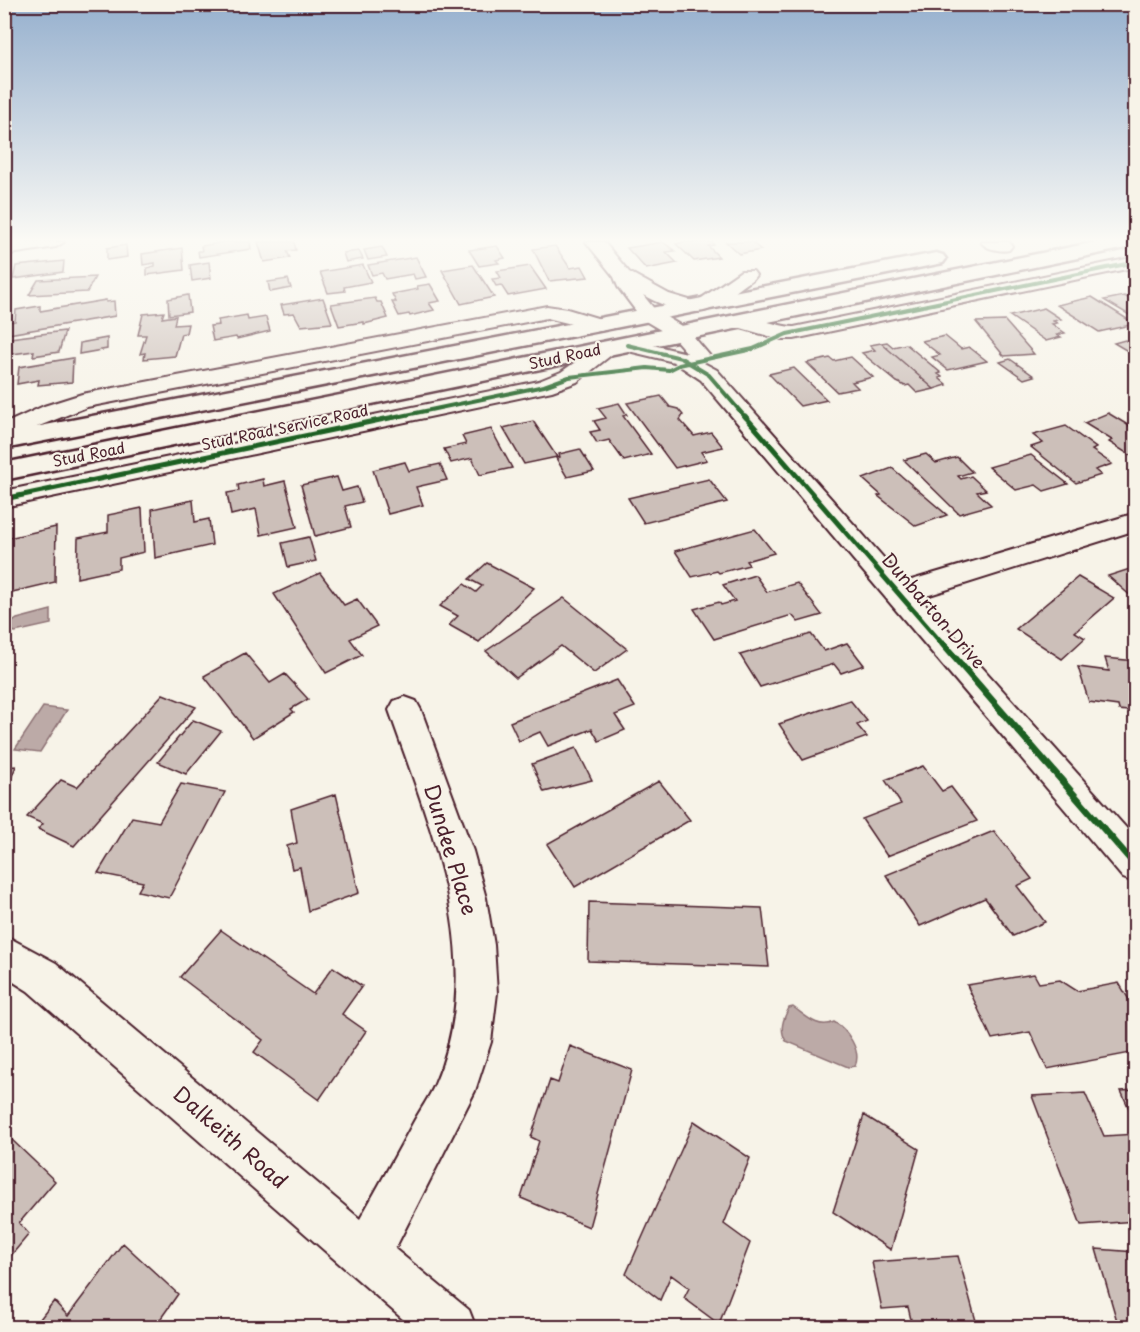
<svg xmlns="http://www.w3.org/2000/svg" width="1140" height="1332" font-family="'Playpen Sans',sans-serif">
  <style>
    .water { fill: #bcaaa7; stroke: #8e7275; stroke-width: 1.5 }
    .building { fill: #ccbfb9; stroke: #4a1f2b; stroke-width: 1.5 }
    .lines { fill: none; stroke-linecap: round; stroke-linejoin: round }
    .minor-casing { stroke: #4a1f2b; stroke-width: 4 }
    .primary-casing { stroke: #4a1f2b; stroke-width: 5 }
    .minor { fill: #f7f3e8; fill-rule: evenodd }
    .primary { fill: #f7f3e8; fill-rule: evenodd }
    .cycleway-far2-casing { stroke: #f7f3e8; stroke-width: 6 }
    .cycleway-far1-casing { stroke: #f7f3e8; stroke-width: 8 }
    .cycleway-casing { stroke: #f7f3e8; stroke-width: 10 }
    .cycleway-far2 { stroke: #1b5e20; stroke-width: 4 }
    .cycleway-far1 { stroke: #1b5e20; stroke-width: 5 }
    .cycleway { stroke: #1b5e20; stroke-width: 7 }
    .labels { text-anchor: middle; stroke-width: 4.5; stroke-linejoin: round; paint-order: stroke }
    .far-street-label { font-size: 15px; fill: #4a1f2b; stroke: #f7f3e8 }
    .street-label { font-size: 18px; fill: #4a1f2b; stroke: #f7f3e8 }
    .near-street-label { font-size: 21px; fill: #4a1f2b; stroke: #f7f3e8 }
  </style>
  <rect width="100%" height="100%" fill="#f7f3e8"/>
  <filter id="ink" filterUnits="userSpaceOnUse"><feTurbulence type="fractalNoise" baseFrequency=".0167" numOctaves="2"/><feDisplacementMap in="SourceGraphic" scale="12" xChannelSelector="R" yChannelSelector="G"/><feConvolveMatrix kernelMatrix="1 2 1 2 8 2 1 2 1" color-interpolation-filters="sRGB"/></filter>
  <g filter="url(#ink)">
    <path class="water" d="M51 610V624L15 632 10 630V624L17 619Z
      M43 707 67 710 40 752 15 749Z
      M793 1007C805 1015 818 1030 834 1022 847 1029 862 1051 855 1066L848 1067 786 1041C779 1030 783 1019 789 1008Z"/>
    <path class="building" d="M250 242 251 249 199 257 198 251H202L201 246 224 242Z
      M258 242H294L296 250 287 251 290 258 264 262Z
      M663 242 675 251 666 252 677 263 646 269 627 248Z
      M683 242H712L714 245 708 246 719 257 694 261 676 244Z
      M726 242H758L753 243 761 250 739 254Z
      M126 245 127 257 107 260V248Z
      M497 246 505 258 496 260 499 263 479 266 469 250Z
      M555 246 570 268 582 266 588 277 549 281 533 249Z
      M382 247 387 257 368 260 364 250Z
      M182 248 184 270 147 275V268L155 266V263L143 265 142 254Z
      M359 251 363 259 346 262 343 253Z
      M416 257 426 277 415 279 413 274 385 279 382 273 372 275 368 265Z
      M64 261 63 272 13 279 16 266Z
      M209 262 211 278 192 281 190 265Z
      M363 265 371 282 344 287 345 291 328 293 320 272Z
      M473 265 494 297 461 304 442 270Z
      M530 266 546 289 508 296 501 285 496 286 492 279 501 278 497 271Z
      M95 277 87 292 29 295 38 280Z
      M288 279 291 288 270 292 268 282Z
      M430 284 440 301 429 303 434 310 410 316 409 314 399 316 392 302H396L392 294 418 289 417 286Z
      M188 295 190 312 169 315 168 299Z
      M1124 296 1130 299 1136 298V319L1104 300Z
      M1092 297 1135 324 1099 332 1057 305Z
      M323 298 332 323 301 326 294 313 284 314 281 305Z
      M375 298 377 302H381L388 318 364 324V322L339 326 331 304Z
      M106 300V302L114 301 115 316 8 334 9 322 15 321 16 310 40 306V311Z
      M1044 308 1061 319 1053 321 1057 323 1052 324 1065 333 1057 335 1061 337 1046 341 1010 316Z
      M164 312 162 318 176 316 174 325 188 324 186 333 181 334 175 356 144 359 145 353 140 354 146 335H138L143 314Z
      M247 315 248 320 266 317 270 331 237 339 236 337 213 341 210 326 219 325 218 320Z
      M1005 321 1034 354 1004 356 976 322Z
      M65 331 59 352 33 356 34 351 5 355 10 338Z
      M945 336 961 349 969 347 987 361 948 370 932 357 940 355 922 341Z
      M107 338V349L79 354 80 343Z
      M1125 340 1136 347V356L1114 343Z
      M887 342 893 347 906 344 941 373 938 374 942 377 939 378 947 385 934 389 881 343Z
      M881 343 934 389 917 393 909 385 905 386 897 382 862 353 875 350 870 345Z
      M851 357 873 377 852 382 858 388 837 392 807 363 830 358 834 361Z
      M73 358 72 382 38 385 39 380 17 384 19 367Z
      M1010 359 1034 376 1024 379 1000 362Z
      M794 368 827 400 800 406 769 374Z
      M661 396 670 407 678 409 683 415 680 420 694 436 711 432 723 447 701 452 707 460 675 468 627 403Z
      M619 403 627 415 623 416 651 454 624 461 609 440 597 443 590 432 600 430 594 421 606 418 598 408Z
      M1108 413 1136 430V459L1109 442 1112 440 1084 423Z
      M533 421 557 457 524 464 503 428Z
      M1066 426 1096 448 1092 450 1112 464 1095 470 1101 475 1076 483 1031 447 1043 443 1033 435Z
      M491 429 512 468 480 475 472 458 451 463 444 449 466 444 462 436Z
      M580 449 594 471 567 477 556 458 560 457 559 454Z
      M926 454 936 463 957 457 972 472 958 476 961 479 971 476 986 490 977 492 991 505 959 514 904 460Z
      M1031 455 1068 484 1044 491 1036 485 1016 490 989 467Z
      M405 462 409 471 440 464 447 480 416 487 423 505 388 514 373 470Z
      M892 468 947 515 916 526 878 496 881 495 863 479Z
      M337 477 342 491 357 487 362 502 345 506 351 527 315 536 301 485Z
      M263 479 264 486 285 481 297 527 261 535 256 509 231 515 227 493 239 491 238 485Z
      M709 479 727 502 644 523 628 498Z
      M193 500 195 522 209 519 212 545 155 558 152 509Z
      M142 508 144 552 119 558V569L77 578 78 538 108 532V515Z
      M56 527 55 582 4 594V539Z
      M755 529 774 553 746 561 749 565 719 573 717 571 692 577 675 551Z
      M309 537 316 561 288 567 282 543Z
      M487 563 534 588 479 642 449 625 458 616 440 606 464 584 476 592 482 586 469 579Z
      M1136 567V597L1133 598 1108 576Z
      M320 573 344 605 357 599 377 626 350 639 362 655 326 673 274 594Z
      M755 575 767 592 797 583 822 615 798 622 792 615 714 639 694 609 719 602 721 605 735 601 723 585Z
      M1078 577 1114 598 1075 632 1085 638 1062 659 1016 629Z
      M564 598 627 649 594 673 561 646 516 678 486 651Z
      M811 634 824 651 847 643 864 665 841 673 834 664 760 687 740 655Z
      M245 653 270 683 285 674 308 699 291 709 294 712 253 738 204 676Z
      M1105 658 1136 661V712L1119 710 1118 706 1089 702 1078 667 1109 671Z
      M617 680 635 707 615 715 625 730 599 741 592 729 548 746 540 732 519 741 510 722Z
      M163 694 196 707 74 846 38 829 43 824 27 817 61 780 77 787Z
      M850 700 867 721 857 725 867 737 803 760 779 724Z
      M193 720 221 731 186 774 158 762Z
      M576 748 592 780 544 792 532 764Z
      M16 766 4 796V767Z
      M923 766 942 791 951 787 977 821 887 856 862 819 901 804 885 780Z
      M659 781 690 820 575 887 547 844Z
      M181 784 225 792 169 898 138 891 143 882 98 873 132 817 159 822Z
      M336 794 359 893 308 911 300 867 292 869 287 846 297 843 291 809Z
      M994 831 1032 879 1017 886 1045 922 1013 936 985 898 920 926 886 875Z
      M589 902 762 908 769 967 588 961Z
      M221 930 313 994 333 967 362 986 342 1014 366 1031 319 1100 254 1052 263 1040 180 977Z
      M1034 974 1039 983 1060 980 1077 991 1119 983 1136 1011V1052L1047 1069 1030 1032 992 1039 967 985Z
      M570 1046 632 1070 589 1227 521 1198 539 1141 531 1137 550 1080 558 1083Z
      M1136 1090V1124L1121 1091Z
      M1085 1093 1104 1136 1136 1134V1221L1081 1225 1032 1096Z
      M864 1115 919 1149 891 1250 833 1212Z
      M694 1121 750 1158 724 1224 750 1243 719 1324 684 1298 689 1288 671 1275 660 1300 626 1274Z
      M10 1138 55 1181 19 1223 29 1234 4 1264V1144Z
      M123 1243 178 1294 154 1328H33L54 1301 68 1316Z
      M1096 1249 1136 1252V1328H1119Z
      M958 1256 978 1328H913L908 1307 882 1309 872 1262Z"/>
    <g class="lines">
      <defs>
        <path id="minor" d="M19 242H64L56 247 4 255V245Z
          M586 242H604L629 272 669 294 696 302 741 271H753L756 275 753 279C740 288 725 301 710 309 691 318 661 305 643 295L656 311 688 330 710 356 707 360 702 362 717 370 905 582 1136 513V530L920 598 1136 839V883L1123 878 701 380 674 362 620 349 617 345 620 341 627 339 687 353 674 338 642 319 618 287 614 277Z
          M981 242H1009L1012 246 1009 250C1001 252 986 249 981 242Z
          M1136 257V267L794 339H779L734 326 731 322 734 318C752 313 775 327 794 327Z
          M547 306 567 309 607 321 610 325 607 329 600 331 547 318 87 407 4 440V424L44 406 82 394Z
          M608 342 615 344 618 348 615 352 577 382 552 391 4 507V491L539 381 561 372 601 344Z
          M405 697 416 701 421 710 473 851 486 898 494 945 497 993 491 1042 475 1091 395 1249 469 1310 476 1328H413L28 991 4 976V935L56 963 360 1219C378 1187 396 1155 413 1123 420 1110 429 1098 435 1084 489 960 430 828 389 710L394 701Z"/>
        <path id="primary" d="M1096 242H1135L1133 246 1126 248 4 480V463Z
          M936 253 943 255 946 259 943 263 4 449V433Z"/>
      </defs>
      <use href="#minor" class="minor-casing"/>
      <use href="#primary" class="primary-casing"/>
      <use href="#minor" class="minor"/>
      <use href="#primary" class="primary"/>
      <defs>
        <path id="cycleway-far2" d="M627 345 681 358 709 375 746 418
          M392 418 544 386 569 377 647 368 669 370 679 365 753 349 787 334 1136 262"/>
        <path id="cycleway-far1" d="M745 416 944 646
          M4 499 399 416"/>
        <path id="cycleway" d="M943 644 1136 866"/>
      </defs>
      <use href="#cycleway-far2" class="cycleway-far2-casing"/>
      <use href="#cycleway-far1" class="cycleway-far1-casing"/>
      <use href="#cycleway" class="cycleway-casing"/>
      <use href="#cycleway-far2" class="cycleway-far2"/>
      <use href="#cycleway-far1" class="cycleway-far1"/>
      <use href="#cycleway" class="cycleway"/>
    </g>
  </g>
  <linearGradient id="sky" x2="0" y2="1"><stop stop-color="#96b0ce"/><stop offset="0.56" stop-color="#fbfaf5"/><stop offset="1" stop-color="#fbfaf5" stop-opacity="0"/></linearGradient>
  <rect width="1140" height="429" fill="url(#sky)"/>
  <g class="labels">
    <g class="far-street-label">
      <text transform="translate(565 357) rotate(-12)" y="5">Stud Road</text>
      <text transform="translate(285 428) rotate(-12)" y="5">Stud Road Service Road</text>
      <text transform="translate(89 455) rotate(-11)" y="5">Stud Road</text>
    </g>
    <g class="street-label">
      <text transform="translate(933 611) rotate(49)" y="6">Dunbarton Drive</text>
    </g>
    <g class="near-street-label">
      <text transform="translate(450 850) rotate(73)" y="7">Dundee Place</text>
      <text transform="translate(230 1138) rotate(41)" y="7">Dalkeith Road</text>
    </g>
  </g>
  <rect width="1140" height="1332" fill="none" stroke="#f7f3e8" stroke-width="24"/>
  <rect x="12" y="12" width="1116" height="1308" fill="none" stroke="#4a1f2b" stroke-width="2" filter="url(#ink)"/>
</svg>
